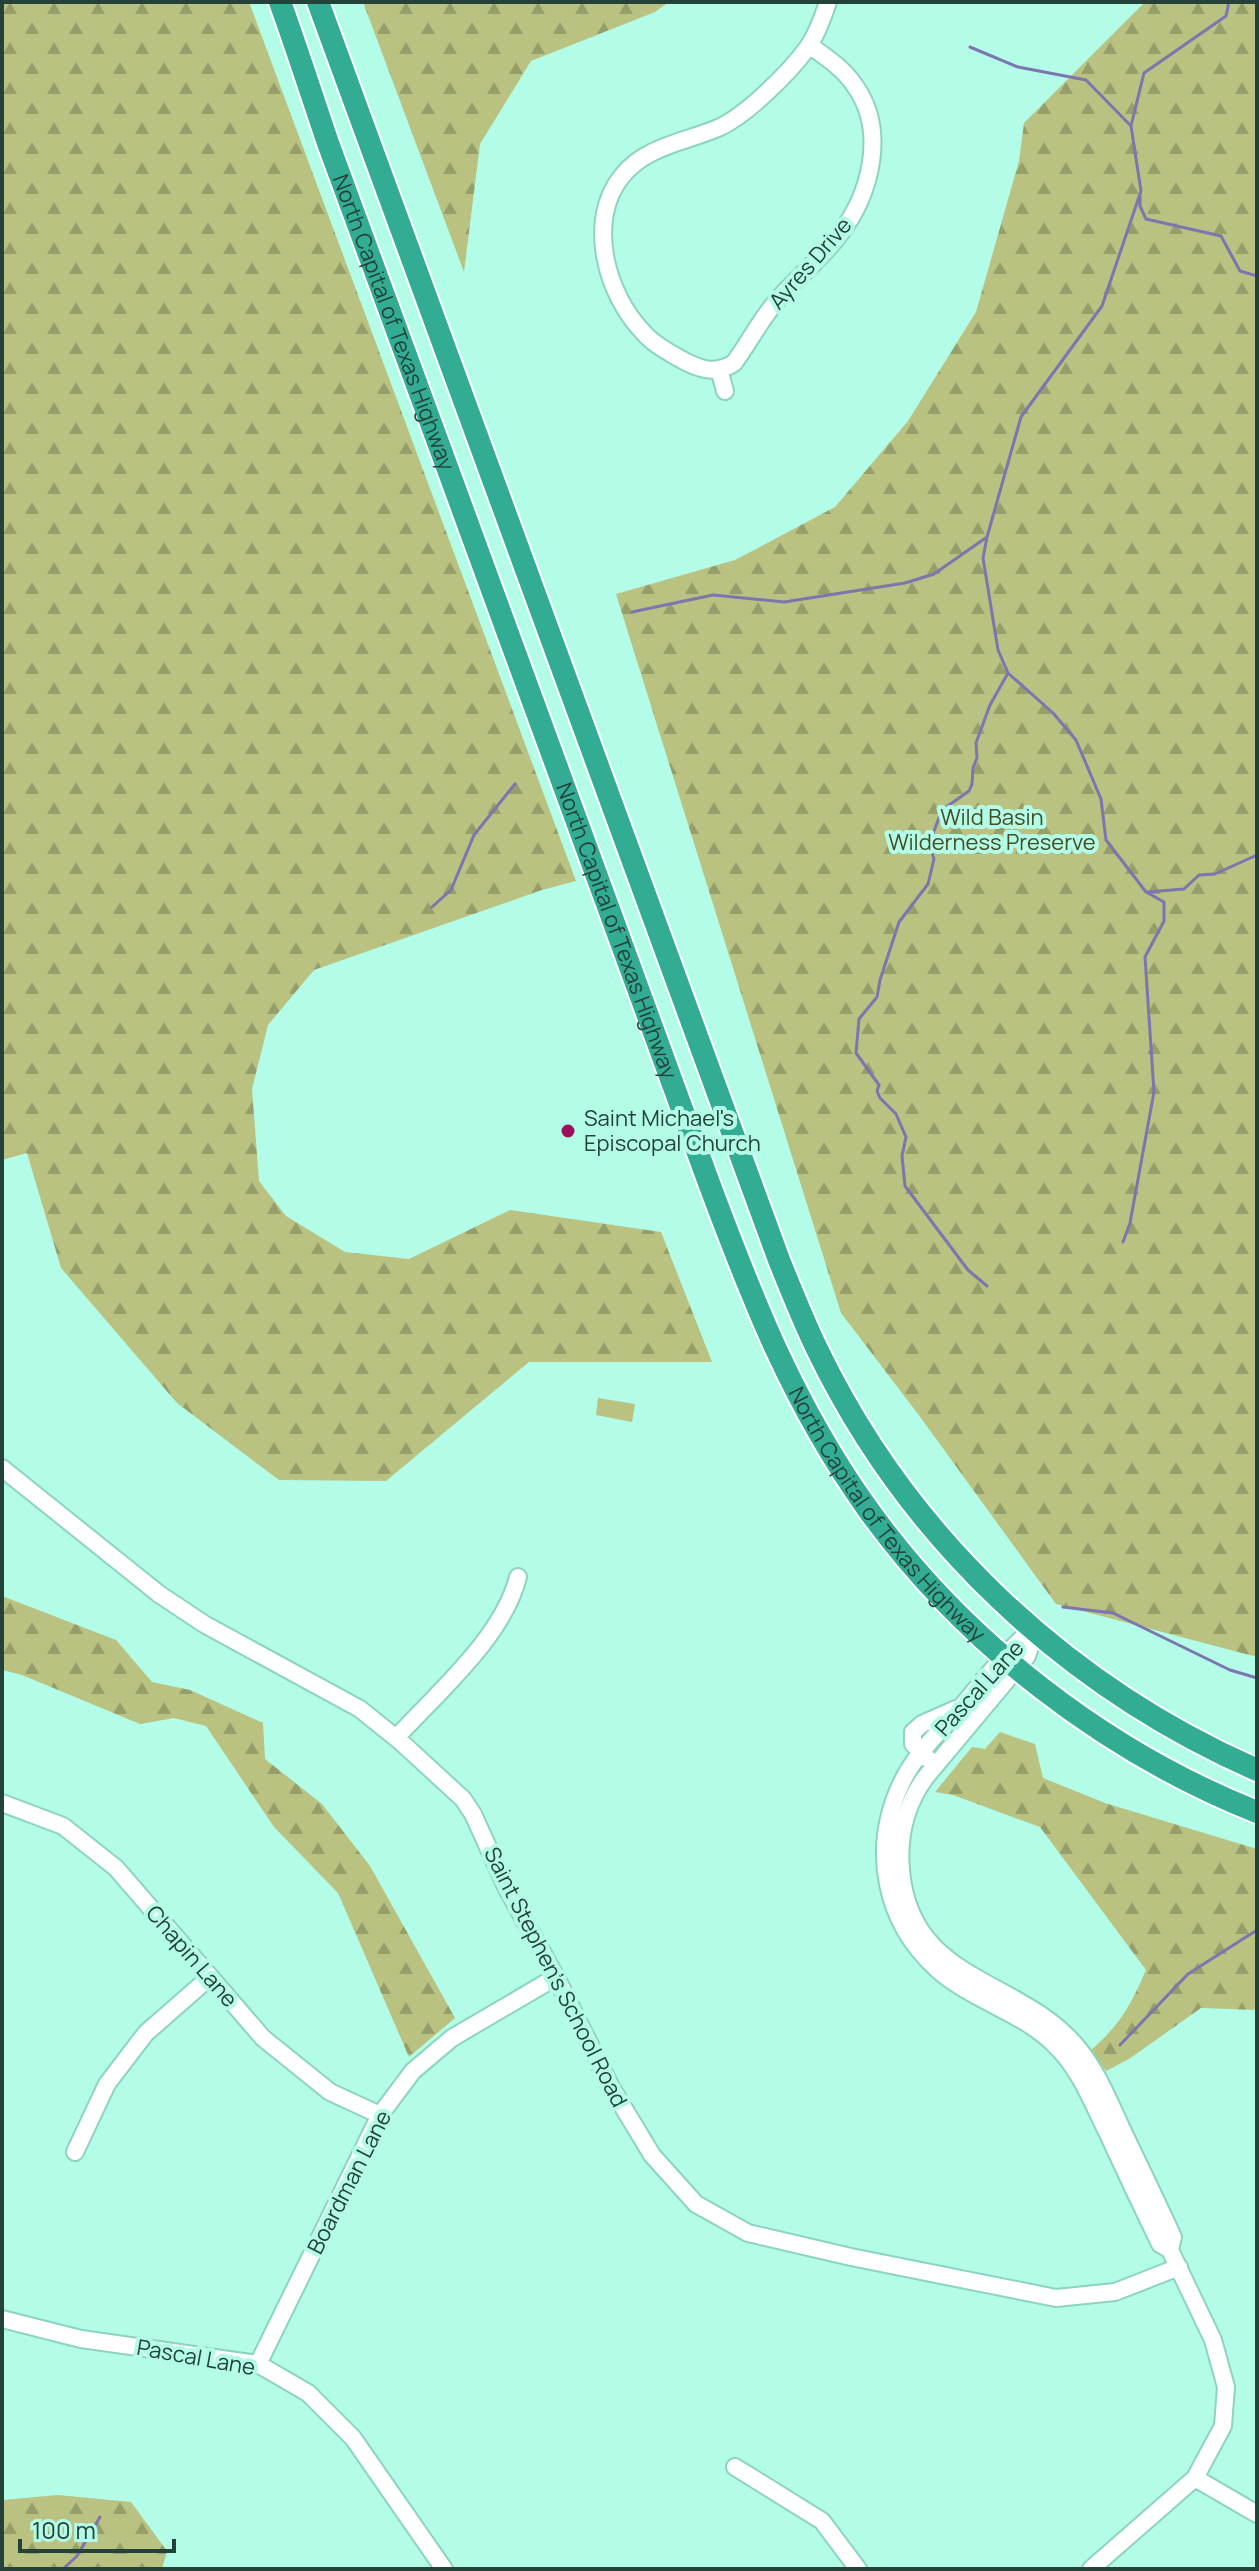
<svg xmlns="http://www.w3.org/2000/svg" width="1259" height="2571" font-family="Manrope,sans-serif">
  <style>
    .green { fill: #b9c280 }
    .forest { fill: url(#forest-firs) }
    .lines { fill: none; stroke-linecap: round; stroke-linejoin: round }
    .stream { stroke: #7c75af; stroke-width: 3 }
    .minor-casing { stroke: #8cd4c0; stroke-width: 20 }
    .highway-casing { stroke: #fff; stroke-width: 26 }
    .minor { stroke: #fff; stroke-width: 16 }
    .highway { stroke: #32ad93; stroke-width: 22 }
    .poi-dot { fill: #9d0f5c; stroke: #b3fce8; stroke-width: 3 }
    .labels { text-anchor: middle; stroke-width: 8; stroke-linejoin: round; paint-order: stroke }
    .street-label { font-size: 22px; fill: #24423a; stroke: #b3fce8 }
    .park-label { font-size: 22px; fill: #464c22; stroke: #b3fce8 }
    .poi-label { font-size: 22px; fill: #24423a; stroke: #b3fce8; text-anchor: start }
  </style>
  <defs>
    <pattern id="forest-firs" width="22" height="20" patternUnits="userSpaceOnUse" patternTransform="scale(2)"><rect width="22" height="20" fill="#b9c280"/><path d="M5 1l3.5 6h-7zM16 11l3.5 6h-7z" fill="#969f6a"/></pattern>
  </defs>
  <rect width="100%" height="100%" fill="#b3fce8"/>
  <path class="green" d="M598 1398 635 1404 632 1422 596 1415Z"/>
  <path class="forest" d="M2 2H249L576 881 542 890 314 970 268 1025 252 1089 259 1181 286 1216 345 1252 409 1259 510 1210 661 1232 712 1362H529L386 1481 279 1480 177 1403 61 1268 27 1153 2 1160Z
    M363 2H669L655 12 531 61 480 144 464 272Z
    M1145 2H1257V1657L1056 1604 918 1414 841 1313 616 594 735 560 835 507 908 421 976 312 1019 161 1024 123Z
    M2 1596 116 1640 152 1682 190 1690 263 1723 265 1759 322 1804 370 1866 455 2018 409 2057 338 1893 274 1827 206 1726 174 1718 140 1724 22 1675 2 1670Z
    M1000 1732 1035 1744 1043 1778 1105 1803 1257 1849V2010L1201 2008 1129 2059 1106 2071 1091 2050C1120 2025 1131 2005 1146 1970L1040 1827 953 1795 935 1792 972 1747 985 1749Z
    M58 2495 131 2502 167 2551 162 2569H2V2500Z"/>
  <g class="lines">
    <path class="stream" d="M970 47 1018 67 1086 80 1131 126 1144 73 1226 16 1229 2
      M1140 196V206L1146 219 1221 236 1240 271 1257 276
      M987 537 983 558 998 650 1008 673 1053 713 1076 740 1101 799 1106 840 1146 892 1164 902V921L1145 957 1154 1092 1130 1223 1123 1242
      M632 612 713 595 784 602 905 583 934 574 987 537 1021 417 1102 306 1141 191 1131 126
      M1147 892 1184 889 1199 875 1215 874 1257 855
      M432 907 451 890 474 835 515 784
      M987 1286 968 1270 905 1186 902 1156 906 1137 896 1114 880 1098 877 1091 879 1085 856 1053 859 1019 877 997 880 980 899 922 928 884 934 859 929 844 942 810 969 791 972 784 973 768 977 758 976 743 990 705 1008 673
      M1063 1607 1113 1613 1230 1670 1257 1678
      M1120 2045 1188 1974 1257 1930
      M63 2569 77 2556 100 2517"/>
    <defs>
      <path id="minor" d="M809 45C826 57 844 69 855 86 887 131 871 194 839 235 822 258 799 276 780 297 762 317 750 341 734 363 714 376 696 368 677 357 665 350 652 343 643 332 606 294 586 220 622 176 646 146 685 142 718 128 747 115 790 72 808 47 817 34 823 17 828 2
        M719 369 725 391
        M2 1468 159 1594 204 1624 360 1709 401 1742 463 1799 473 1814 506 1887 556 1977 611 2087 652 2155 696 2204 748 2233 851 2257 1056 2298 1115 2292 1179 2267
        M1031 1630C1004 1654 981 1683 958 1711 938 1733 915 1755 902 1782 870 1848 884 1922 938 1970 973 2001 1022 2012 1055 2045 1080 2069 1093 2104 1108 2134 1125 2171 1142 2207 1160 2244L1170 2250 1213 2340 1226 2387 1223 2426 1195 2478 1091 2569
        M1031 1630V1644L1027 1656 925 1778C905 1806 898 1836 901 1870 910 1983 1019 1977 1077 2047 1097 2071 1108 2099 1121 2127 1138 2163 1156 2200 1173 2237L1170 2250
        M396 1738C438 1692 503 1637 518 1577
        M929 1760 913 1744V1732L922 1724 956 1709
        M2 1803 63 1826 116 1868 263 2038 330 2092 380 2115
        M75 2152 107 2084 146 2033 210 1977
        M2 2319 81 2339 258 2364 308 2393 353 2438 444 2569
        M258 2364 380 2115 413 2071 452 2038 556 1977
        M735 2467 822 2521 858 2569
        M1195 2478 1257 2514"/>
      <g id="highway">
        <path id="s1" d="M280 2C297 49 312 96 328 143 423 403 520 663 614 923 646 1010 677 1097 709 1183 753 1301 793 1404 867 1508 963 1642 1104 1751 1257 1812"/>
        <path d="M318 2 779 1260C791 1290 803 1320 817 1349 908 1538 1066 1686 1257 1770"/>
      </g>
    </defs>
    <use href="#minor" class="minor-casing"/>
    <use href="#highway" class="highway-casing"/>
    <use href="#minor" class="minor"/>
    <use href="#highway" class="highway"/>
  </g>
  <circle class="poi-dot" cx="568" cy="1131" r="8"/>
  <g class="labels">
    <g class="street-label">
      <text transform="translate(810 263) rotate(-49)" y="8">Ayres Drive</text>
      <text dy="8" stroke="none"><textPath href="#s1" startOffset="340">North Capital of Texas Highway</textPath></text>
      <text dy="8" stroke="none"><textPath href="#s1" startOffset="988">North Capital of Texas Highway</textPath></text>
      <text dy="8" stroke="none"><textPath href="#s1" startOffset="1636">North Capital of Texas Highway</textPath></text>
      <text transform="translate(979 1688) rotate(-48)" y="8">Pascal Lane</text>
      <text transform="translate(192 1956) rotate(49)" y="8">Chapin Lane</text>
      <text transform="translate(556 1977) rotate(63)" y="8">Saint Stephen's School Road</text>
      <text transform="translate(349 2182) rotate(-63)" y="8">Boardman Lane</text>
      <text transform="translate(196 2357) rotate(10)" y="8">Pascal Lane</text>
    </g>
    <g class="park-label">
      <text x="992" y="825">Wild Basin<tspan x="992" dy="25">Wilderness Preserve</tspan></text>
    </g>
    <g class="poi-label">
      <text x="584" y="1126">Saint Michael's<tspan x="584" dy="25">Episcopal Church</tspan></text>
    </g>
  </g>
  <rect width="1259" height="2571" fill="none" stroke="#24423a" stroke-width="8"/>
  <path d="M20 2539v12h154v-12" fill="none" stroke="#24423a" stroke-width="4"/>
  <text x="32" y="2539" font-size="24" fill="#24423a" stroke="#b3fce8" stroke-width="6" paint-order="stroke">100 m</text>
</svg>
